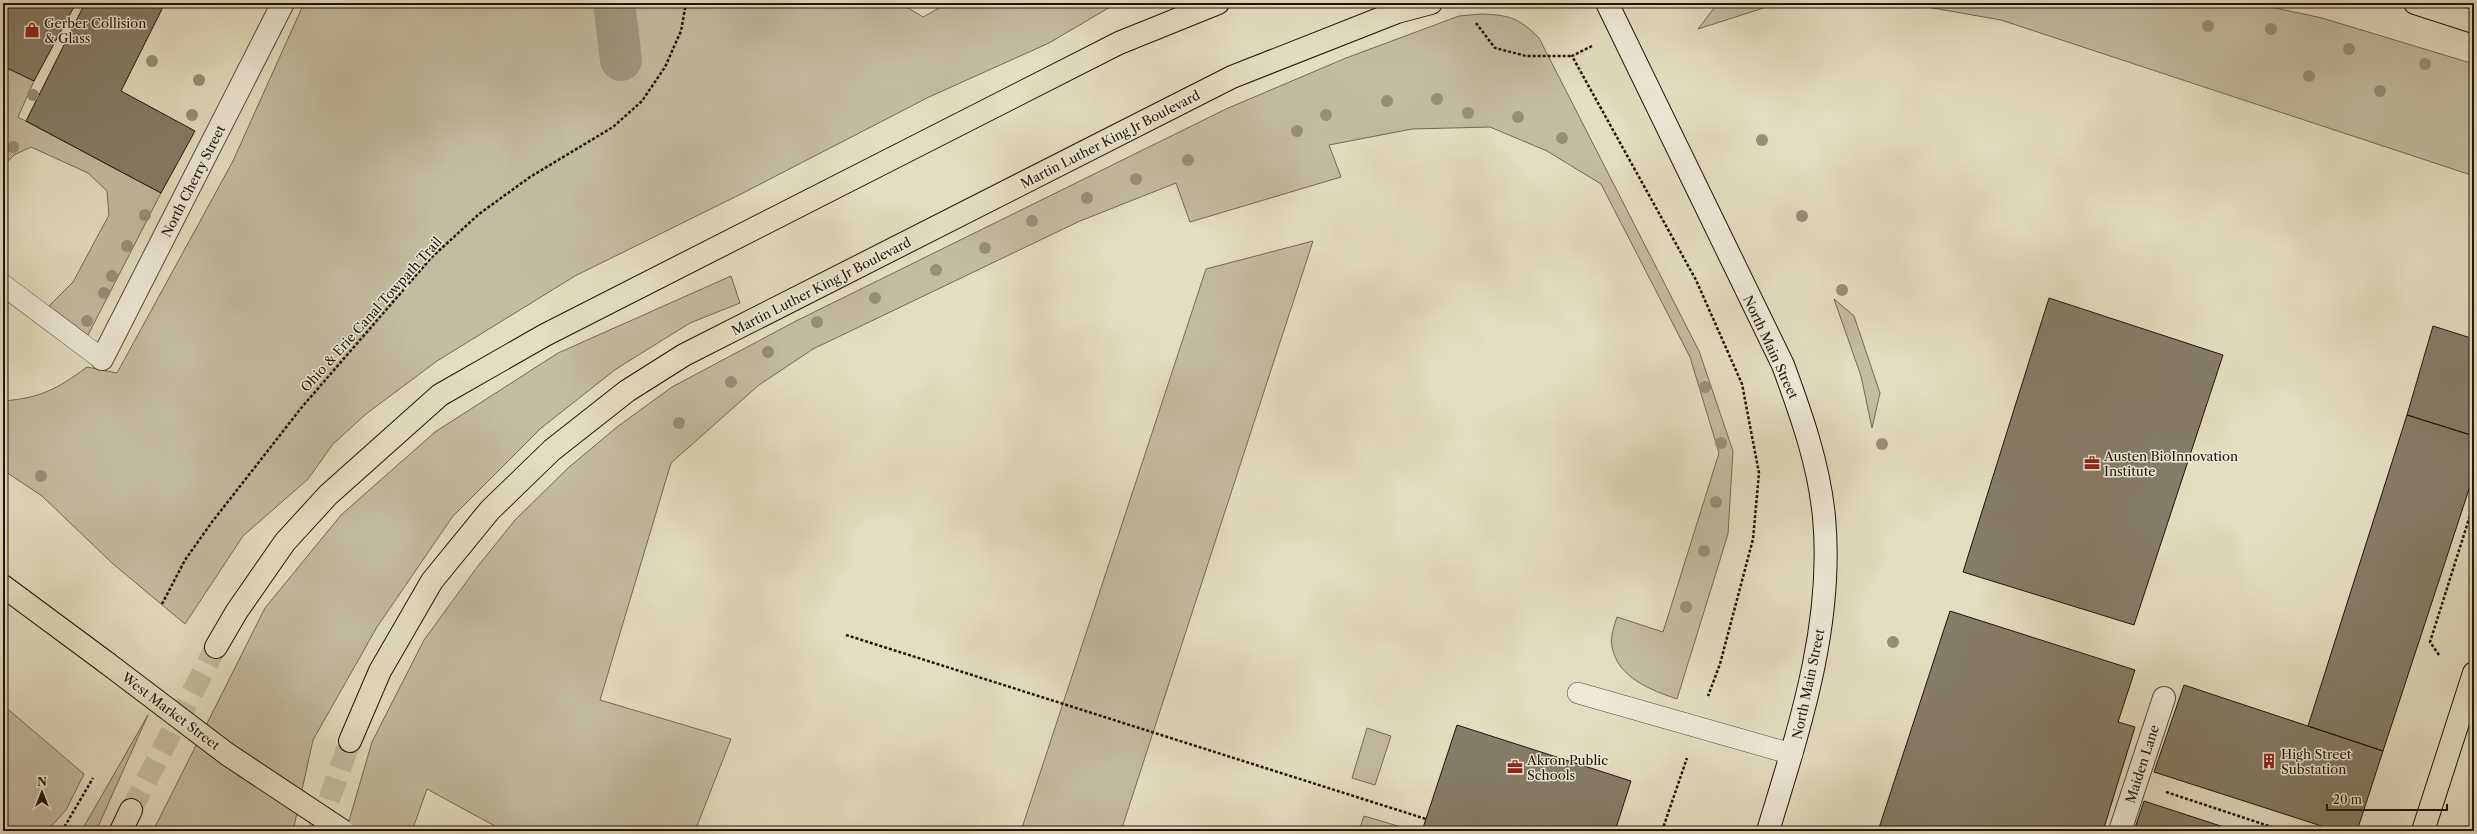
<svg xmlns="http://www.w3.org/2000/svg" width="2477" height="834" font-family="'Libre Caslon Text',serif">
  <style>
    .green { fill: #c4bba1; stroke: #726754 }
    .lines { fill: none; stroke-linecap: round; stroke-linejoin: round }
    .canal { stroke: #a29882; stroke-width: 42 }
    .building { fill: #867c68; stroke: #201307 }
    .primary-tunnel { stroke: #c7bfa5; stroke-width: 22; stroke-dasharray: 22 11; stroke-linecap: butt }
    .service-casing { stroke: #514636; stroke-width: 22 }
    .minor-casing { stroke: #514636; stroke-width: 24 }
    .secondary-casing { stroke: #201307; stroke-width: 24 }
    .primary-casing { stroke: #201307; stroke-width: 24 }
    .path { stroke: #201307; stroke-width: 2.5; stroke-dasharray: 3 2; stroke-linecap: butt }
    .service { stroke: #eee9d7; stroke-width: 21 }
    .minor { stroke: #eee9d7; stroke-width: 22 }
    .secondary { stroke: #eee9d7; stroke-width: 22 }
    .primary { stroke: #e5ddc1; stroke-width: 22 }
    .primary-bridge-casing { stroke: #201307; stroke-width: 24; stroke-linecap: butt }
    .primary-bridge { stroke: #e5ddc1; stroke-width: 22 }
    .tree { fill: #988e78 }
    .labels { text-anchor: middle; stroke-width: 3; stroke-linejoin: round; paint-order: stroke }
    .poi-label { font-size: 13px; fill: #201307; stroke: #eee9d7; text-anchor: start }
    .street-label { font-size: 13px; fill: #201307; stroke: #eee9d7 }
  </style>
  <rect width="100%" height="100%" fill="#e5ddc1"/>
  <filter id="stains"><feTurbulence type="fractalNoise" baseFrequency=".005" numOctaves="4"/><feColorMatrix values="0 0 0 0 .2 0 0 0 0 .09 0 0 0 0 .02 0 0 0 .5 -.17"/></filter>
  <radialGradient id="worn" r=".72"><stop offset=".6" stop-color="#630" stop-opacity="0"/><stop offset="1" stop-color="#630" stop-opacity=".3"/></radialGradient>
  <path class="green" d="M304 3H900L923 17 948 3H1117L1049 43 929 97 741 194 575 276 437 361 366 414 333 444 308 479 243 536 185 624 112 563 42 496 3 470V401C41 398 57 389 87 367L117 373 233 161Z
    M1718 3H1779L1698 29Z
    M1904 3H2252L2322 18 2474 64V176L2001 20Z
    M1481 14C1510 15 1519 18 1539 38L1699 351 1733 451 1728 534 1677 699C1651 690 1618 678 1612 647 1610 637 1614 626 1617 617L1663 632 1719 453 1690 357 1601 184 1547 151 1490 127 1412 129 1329 145 1341 177 1190 222 1176 183 1080 221 813 349 759 385 671 463 600 700 731 739 695 831H504L427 789 412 831H346L372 742 424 640 478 566 515 520 568 468 617 427 672 387 796 321 1226 109 1346 58 1459 16Z
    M3 66 34 81 18 117 161 193 88 335 49 306 73 282 109 215 107 191 88 173 31 147 14 155 3 166Z
    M1313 241 1121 831H1021L1206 269Z
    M731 276 740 303 690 323 616 369 540 429 453 516 377 627 313 740 293 831H153L265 608 341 515 435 432 558 353Z
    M1834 299 1854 316 1880 393 1872 428 1861 376Z
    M3 705 84 774 66 810 47 831H3Z
    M148 715 96 831H81L86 823Z
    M1367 728 1391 736 1375 785 1352 778Z
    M1364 816 1415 831H1359Z"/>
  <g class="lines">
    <path class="canal" d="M614 3 621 60"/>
  </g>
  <path class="building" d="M3 3H76L34 81 3 66Z
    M85 3H165L121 91 195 131 161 193 26 121Z
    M2049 298 2223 355 2134 625 1963 572Z
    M2433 326 2474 339V436L2407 415Z
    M2407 415 2474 436V474L2383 751 2308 726Z
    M1950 611 2135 670 2118 722 2135 727 2103 831H1878Z
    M2184 685 2383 751 2357 831H2337L2154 772Z
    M1457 725 1631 781 1615 831H1422Z
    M2144 801 2236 831H2134Z"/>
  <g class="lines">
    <path class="primary-tunnel" d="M131 810 216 647
      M318 831 350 741"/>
    <defs>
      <path id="service" d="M3 285 102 359
        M1578 693 1792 754"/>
      <path id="minor" d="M102 359 283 3
        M2120 831 2164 698"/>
      <path id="secondary" d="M1607 3 1783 365C1801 414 1819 464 1824 517 1834 625 1799 729 1768 831"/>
      <path id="primary" d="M2415 3 2474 22
        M3 586 107 663
        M216 647 237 611 285 542 328 495 440 395 545 335 1119 43 1218 3
        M350 741 380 671 432 581 490 510 552 450 627 391 684 355 1232 77 1397 12 1431 3
        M121 831 131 810
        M2423 831 2474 673"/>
    </defs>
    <use href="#service" class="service-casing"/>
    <use href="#minor" class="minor-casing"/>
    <use href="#secondary" class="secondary-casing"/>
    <use href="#primary" class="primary-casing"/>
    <path class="path" d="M1476 23 1495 48 1526 56H1572
      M1592 46 1572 56 1696 280 1742 384 1759 473 1753 539 1720 664 1708 696
      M162 604 185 560 212 522 302 407 431 258 479 214 530 177 613 127 642 101 665 67 681 31 686 3
      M846 635 1426 819
      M2439 655 2430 642 2474 503
      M2166 792 2284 831
      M62 831 93 778
      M1662 831 1687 758"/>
    <use href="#service" class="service"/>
    <use href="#minor" class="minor"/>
    <use href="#secondary" class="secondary"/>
    <use href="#primary" class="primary"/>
    <defs>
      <path id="primary-bridge" d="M107 663 227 754 343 831"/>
    </defs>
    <use href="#primary-bridge" class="primary-bridge-casing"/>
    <use href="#primary-bridge" class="primary-bridge"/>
  </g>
  <g class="tree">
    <circle cx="2208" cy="26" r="6"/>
    <circle cx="2271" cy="29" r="6"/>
    <circle cx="2349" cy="49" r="6"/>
    <circle cx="152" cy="61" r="6"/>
    <circle cx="2425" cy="64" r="6"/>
    <circle cx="2309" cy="76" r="6"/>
    <circle cx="199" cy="80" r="6"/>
    <circle cx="2380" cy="91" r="6"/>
    <circle cx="33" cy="95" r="6"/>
    <circle cx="1437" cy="99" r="6"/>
    <circle cx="1387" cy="101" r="6"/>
    <circle cx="1468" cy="113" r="6"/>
    <circle cx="192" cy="115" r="6"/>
    <circle cx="1326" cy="115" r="6"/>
    <circle cx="1518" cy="117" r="6"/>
    <circle cx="1297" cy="131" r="6"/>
    <circle cx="1562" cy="138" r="6"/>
    <circle cx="1762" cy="140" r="6"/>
    <circle cx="13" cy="147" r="6"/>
    <circle cx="1188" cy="160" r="6"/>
    <circle cx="1136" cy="179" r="6"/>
    <circle cx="1087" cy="198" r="6"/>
    <circle cx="145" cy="215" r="6"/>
    <circle cx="1802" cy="216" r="6"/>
    <circle cx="1032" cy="221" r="6"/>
    <circle cx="127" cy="246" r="6"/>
    <circle cx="985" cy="248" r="6"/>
    <circle cx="936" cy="270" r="6"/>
    <circle cx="112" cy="276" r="6"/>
    <circle cx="1842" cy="290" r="6"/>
    <circle cx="104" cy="293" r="6"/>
    <circle cx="875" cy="298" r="6"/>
    <circle cx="87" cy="321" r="6"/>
    <circle cx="817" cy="322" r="6"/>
    <circle cx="768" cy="352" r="6"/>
    <circle cx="731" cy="382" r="6"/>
    <circle cx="1705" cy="387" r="6"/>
    <circle cx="679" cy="423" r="6"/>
    <circle cx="1721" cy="443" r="6"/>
    <circle cx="1882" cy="444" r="6"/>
    <circle cx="41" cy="476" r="6"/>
    <circle cx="1716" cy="502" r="6"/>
    <circle cx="1704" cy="551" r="6"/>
    <circle cx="1686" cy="607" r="6"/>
    <circle cx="1893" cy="642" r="6"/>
  </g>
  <defs>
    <symbol id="shop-bare" viewBox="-9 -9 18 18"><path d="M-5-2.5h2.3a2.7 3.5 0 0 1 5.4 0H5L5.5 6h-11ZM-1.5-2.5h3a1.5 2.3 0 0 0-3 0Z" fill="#8f2418" stroke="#eee9d7" stroke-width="2.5" paint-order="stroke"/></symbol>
    <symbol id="office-bare" viewBox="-9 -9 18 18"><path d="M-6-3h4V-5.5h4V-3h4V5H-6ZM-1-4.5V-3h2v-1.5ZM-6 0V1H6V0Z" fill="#8f2418" stroke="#eee9d7" stroke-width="2.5" paint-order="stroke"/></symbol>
    <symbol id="building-bare" viewBox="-9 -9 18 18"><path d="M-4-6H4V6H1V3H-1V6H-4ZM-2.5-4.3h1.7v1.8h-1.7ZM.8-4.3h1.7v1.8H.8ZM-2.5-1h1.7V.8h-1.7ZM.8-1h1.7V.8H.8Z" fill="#8f2418" stroke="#eee9d7" stroke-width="2.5" paint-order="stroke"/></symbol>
  </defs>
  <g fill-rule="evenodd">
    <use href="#shop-bare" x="21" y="19" width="22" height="22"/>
    <use href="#office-bare" x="2081" y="452" width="22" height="22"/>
    <use href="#building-bare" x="2258" y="750" width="22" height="22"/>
    <use href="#office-bare" x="1504" y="756" width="22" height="22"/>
  </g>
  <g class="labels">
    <g class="poi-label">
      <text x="44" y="28">Gerber Collision<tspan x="44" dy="15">&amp; Glass</tspan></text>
      <text x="2104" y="461">Austen BioInnovation<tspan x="2104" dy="15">Institute</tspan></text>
      <text x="2281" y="759">High Street<tspan x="2281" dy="15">Substation</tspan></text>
      <text x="1527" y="765">Akron Public<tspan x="1527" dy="15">Schools</tspan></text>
    </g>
    <g class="street-label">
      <text transform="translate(1110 139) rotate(-27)" y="5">Martin Luther King Jr Boulevard</text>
      <text transform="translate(193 181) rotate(-63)" y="5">North Cherry Street</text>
      <text transform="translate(821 286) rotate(-27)" y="5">Martin Luther King Jr Boulevard</text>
      <text transform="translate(371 314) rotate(-48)" y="5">Ohio &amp; Erie Canal Towpath Trail</text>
      <text transform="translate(1771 347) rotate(65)" y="5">North Main Street</text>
      <text transform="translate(1808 684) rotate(-78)" y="5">North Main Street</text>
      <text transform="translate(171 711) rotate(37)" y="5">West Market Street</text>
      <text transform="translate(2142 764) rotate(-72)" y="5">Maiden Lane</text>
    </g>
  </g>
  <rect width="2477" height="834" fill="none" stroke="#e5ddc1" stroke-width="16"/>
  <rect x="4" y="4" width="2469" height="826" fill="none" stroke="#201307" stroke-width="2"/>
  <rect x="8" y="8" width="2461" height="818" fill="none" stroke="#201307"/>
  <g transform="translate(42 792)" stroke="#eee9d7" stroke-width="3" paint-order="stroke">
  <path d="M0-3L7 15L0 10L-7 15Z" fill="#201307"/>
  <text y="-6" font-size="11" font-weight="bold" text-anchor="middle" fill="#201307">N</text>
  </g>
  <path d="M2327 804v6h120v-6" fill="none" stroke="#201307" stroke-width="2"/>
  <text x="2333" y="804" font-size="12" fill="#201307" stroke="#eee9d7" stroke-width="3" paint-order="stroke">20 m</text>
  <rect width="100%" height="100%" filter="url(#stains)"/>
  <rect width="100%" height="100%" fill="url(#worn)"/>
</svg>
